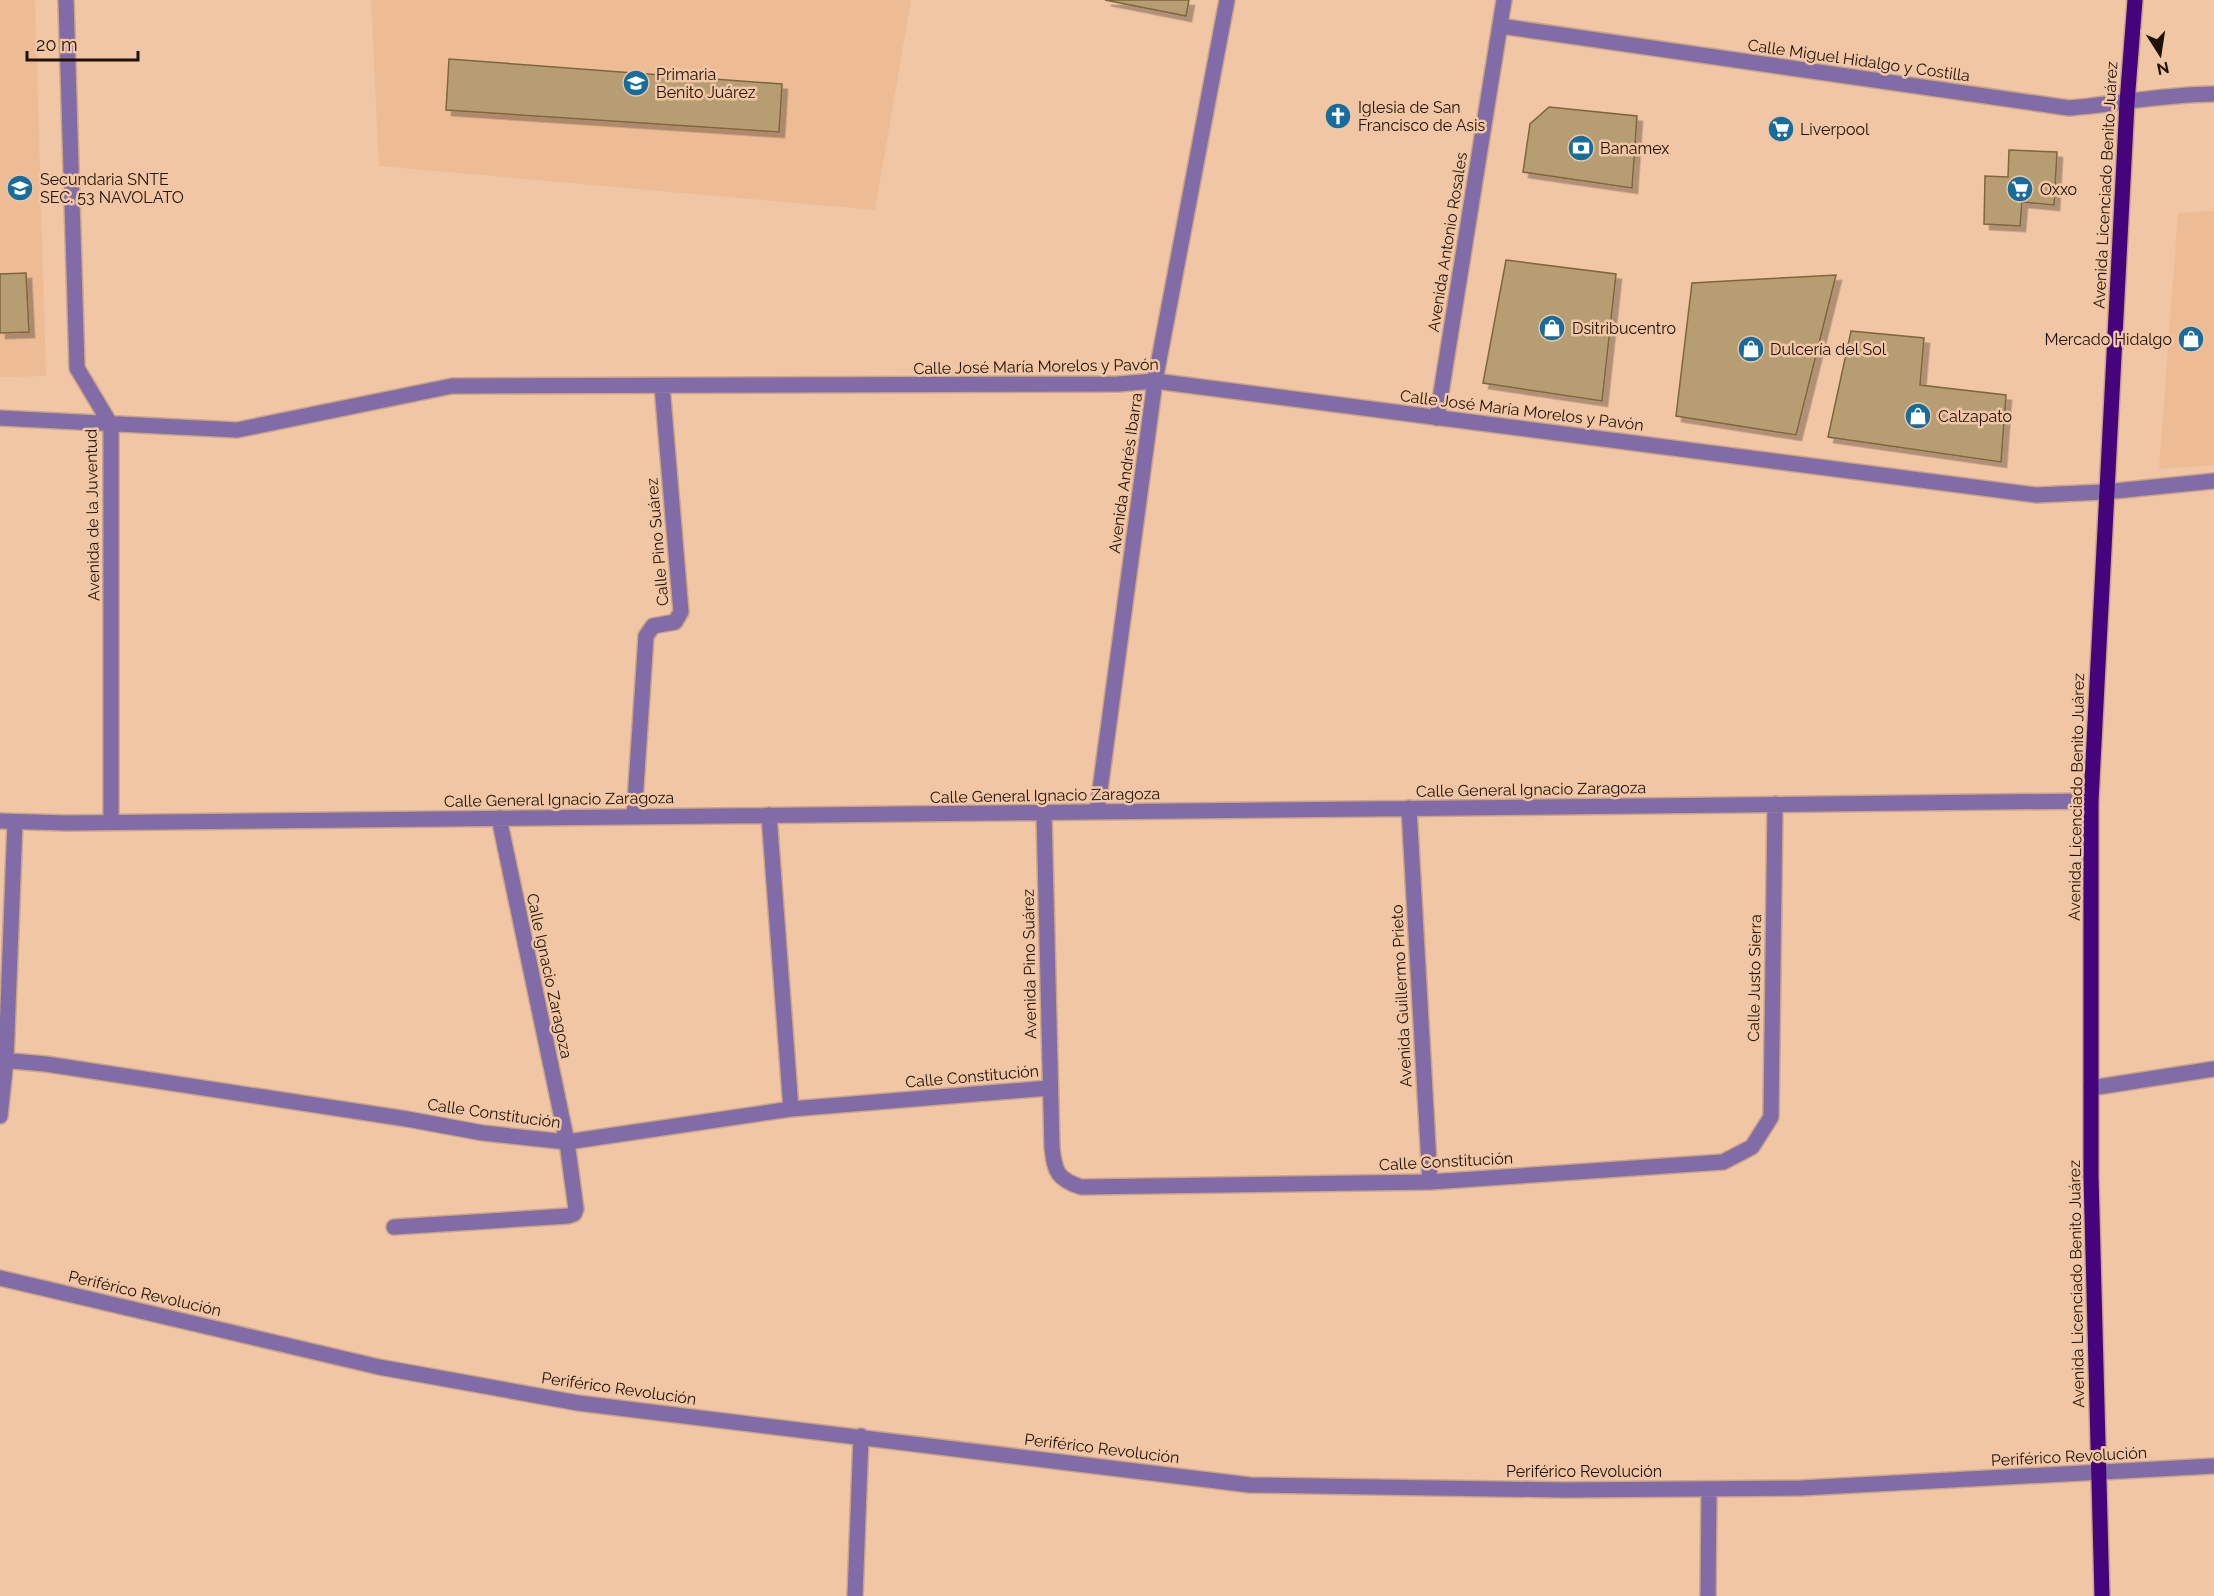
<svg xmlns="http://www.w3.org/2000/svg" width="2214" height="1596" font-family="Raleway,sans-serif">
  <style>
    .built { fill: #edbc95 }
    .building { fill: #b79d72; stroke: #7e663c; stroke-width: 1.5; filter: url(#shadow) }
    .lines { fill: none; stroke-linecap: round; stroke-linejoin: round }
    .minor-casing { stroke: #cba587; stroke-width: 18 }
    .major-casing { stroke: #cba587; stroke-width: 18 }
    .minor { stroke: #816ca7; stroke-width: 15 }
    .major { stroke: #45037c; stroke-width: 15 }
    .labels { text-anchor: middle; stroke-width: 5; stroke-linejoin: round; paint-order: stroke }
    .street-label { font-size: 16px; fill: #201105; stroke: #f0c6a4 }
    .poi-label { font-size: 16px; fill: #201105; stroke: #f0c6a4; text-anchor: start }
  </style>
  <defs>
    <filter id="shadow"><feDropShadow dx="5.5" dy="5.5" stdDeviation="0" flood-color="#0004"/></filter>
  </defs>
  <rect width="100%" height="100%" fill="#f0c6a4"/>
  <path class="built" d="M0 0H35L46 376 0 377Z
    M371 0H911L875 210 379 166Z
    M2214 211V465L2159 469 2178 213Z"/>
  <path class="building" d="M1105 0H1189L1186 16Z
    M449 59 782 84 779 132 446 110Z
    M1549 107 1637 116 1632 188 1523 172 1530 124Z
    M2009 150 2057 152 2054 205 2022 202 2020 226 1984 224 1985 176 2008 177Z
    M1506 260 1616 274 1602 401 1483 383Z
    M26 273 29 332 0 333V274Z
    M1836 275 1796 435 1676 416 1692 283Z
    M1851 331 1924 338 1920 385 2006 395 2001 462 1828 437Z"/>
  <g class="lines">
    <defs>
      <path id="minor" d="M66 0 77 368 111 425V822
        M1500 26 2069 108C2118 104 2166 94 2214 94
        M0 418 237 430 452 386 1118 384 1155 381 2036 495 2105 492 2214 481
        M1437 418 1504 0
        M1409 808 1430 1182
        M1097 812 1155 381 1227 0
        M1044 813 1052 1148C1055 1172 1057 1179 1081 1187L1430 1182 1723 1162 1752 1147 1771 1117 1775 804
        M769 815 791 1109
        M634 817 646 636 653 626 675 622 681 612 662 386
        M0 821 67 823 2091 801
        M0 1060 46 1064 407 1119 483 1133 567 1142 791 1109 1049 1088
        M2091 1088 2214 1069
        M0 1116 6 1060 15 822
        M394 1227 568 1216 574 1214 576 1209 567 1142 499 818
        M0 1278 379 1367 578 1403 1250 1485 1564 1490 1801 1488 2214 1466
        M855 1596 861 1436
        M1708 1596 1709 1489"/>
      <path id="major" d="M2102 1596 2091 1176V801L2127 103 2135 0"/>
    </defs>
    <use href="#minor" class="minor-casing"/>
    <use href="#major" class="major-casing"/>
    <use href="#minor" class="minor"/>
    <use href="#major" class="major"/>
  </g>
  <defs>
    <symbol id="school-disc" viewBox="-11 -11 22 22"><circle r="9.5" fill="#166c9c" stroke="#f0c6a4"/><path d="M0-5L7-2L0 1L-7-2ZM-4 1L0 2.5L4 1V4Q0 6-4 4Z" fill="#fff"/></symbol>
    <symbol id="church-disc" viewBox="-11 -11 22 22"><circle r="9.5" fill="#166c9c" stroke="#f0c6a4"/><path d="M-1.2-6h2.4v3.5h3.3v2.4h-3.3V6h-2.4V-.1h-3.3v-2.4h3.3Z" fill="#fff"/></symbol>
    <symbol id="supermarket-disc" viewBox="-11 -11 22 22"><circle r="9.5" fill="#166c9c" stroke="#f0c6a4"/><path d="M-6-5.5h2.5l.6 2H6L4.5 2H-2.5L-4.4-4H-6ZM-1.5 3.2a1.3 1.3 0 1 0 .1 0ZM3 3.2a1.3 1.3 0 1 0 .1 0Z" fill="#fff"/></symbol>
    <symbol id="bank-disc" viewBox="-11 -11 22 22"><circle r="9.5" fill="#166c9c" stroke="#f0c6a4"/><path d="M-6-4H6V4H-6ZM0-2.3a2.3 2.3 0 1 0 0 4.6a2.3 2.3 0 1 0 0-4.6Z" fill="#fff"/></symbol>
    <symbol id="shop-disc" viewBox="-11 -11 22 22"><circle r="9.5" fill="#166c9c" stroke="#f0c6a4"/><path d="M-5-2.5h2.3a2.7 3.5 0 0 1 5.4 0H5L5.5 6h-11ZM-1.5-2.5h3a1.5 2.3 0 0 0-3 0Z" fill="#fff"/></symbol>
  </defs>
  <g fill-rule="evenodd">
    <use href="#school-disc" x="621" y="68" width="30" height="30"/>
    <use href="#church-disc" x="1323" y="101" width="30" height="30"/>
    <use href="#supermarket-disc" x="1766" y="114" width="30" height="30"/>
    <use href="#bank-disc" x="1566" y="133" width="30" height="30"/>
    <use href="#school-disc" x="5" y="173" width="30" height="30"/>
    <use href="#supermarket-disc" x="2005" y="174" width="30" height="30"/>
    <use href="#shop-disc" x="1537" y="313" width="30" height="30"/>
    <use href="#shop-disc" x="2176" y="324" width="30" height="30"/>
    <use href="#shop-disc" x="1736" y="334" width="30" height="30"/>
    <use href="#shop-disc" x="1903" y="401" width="30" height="30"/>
  </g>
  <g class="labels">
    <g class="street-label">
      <text transform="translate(1859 60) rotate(8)" y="6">Calle Miguel Hidalgo y Costilla</text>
      <text transform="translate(2105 185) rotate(-87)" y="6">Avenida Licenciado Benito Juárez</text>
      <text transform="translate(1447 242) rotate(-81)" y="6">Avenida Antonio Rosales</text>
      <text transform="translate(1036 366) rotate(-1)" y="6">Calle José María Morelos y Pavón</text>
      <text transform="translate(1522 410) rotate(7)" y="6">Calle José María Morelos y Pavón</text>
      <text transform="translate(1125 473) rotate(-82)" y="6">Avenida Andrés Ibarra</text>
      <text transform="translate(92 515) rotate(-91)" y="6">Avenida de la Juventud</text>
      <text transform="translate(657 542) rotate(-95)" y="6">Calle Pino Suárez</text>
      <text transform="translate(1531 789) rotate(-1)" y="6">Calle General Ignacio Zaragoza</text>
      <text transform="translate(1045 795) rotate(-1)" y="6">Calle General Ignacio Zaragoza</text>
      <text transform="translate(2076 797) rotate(-89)" y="6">Avenida Licenciado Benito Juárez</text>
      <text transform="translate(559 799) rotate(-1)" y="6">Calle General Ignacio Zaragoza</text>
      <text transform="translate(1029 964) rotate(-91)" y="6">Avenida Pino Suárez</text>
      <text transform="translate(550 976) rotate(78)" y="6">Calle Ignacio Zaragoza</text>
      <text transform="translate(1754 978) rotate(-89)" y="6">Calle Justo Sierra</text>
      <text transform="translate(1401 996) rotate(-93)" y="6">Avenida Guillermo Prieto</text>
      <text transform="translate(972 1076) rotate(-5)" y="6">Calle Constitución</text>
      <text transform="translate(494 1113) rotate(8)" y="6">Calle Constitución</text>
      <text transform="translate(1446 1161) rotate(-3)" y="6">Calle Constitución</text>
      <text transform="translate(2076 1284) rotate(-91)" y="6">Avenida Licenciado Benito Juárez</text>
      <text transform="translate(145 1293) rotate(13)" y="6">Periférico Revolución</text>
      <text transform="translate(619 1388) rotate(8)" y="6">Periférico Revolución</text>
      <text transform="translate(1102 1448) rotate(7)" y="6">Periférico Revolución</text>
      <text transform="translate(2069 1456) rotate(-3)" y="6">Periférico Revolución</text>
      <text x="1584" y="1477">Periférico Revolución</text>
    </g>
    <g class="poi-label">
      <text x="656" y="80">Primaria<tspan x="656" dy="18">Benito Juárez</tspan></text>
      <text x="1358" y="113">Iglesia de San<tspan x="1358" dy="18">Francisco de Asis</tspan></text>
      <text x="1800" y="135">Liverpool</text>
      <text x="1600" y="154">Banamex</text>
      <text x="40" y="185">Secundaria SNTE<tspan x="40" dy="18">SEC. 53 NAVOLATO</tspan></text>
      <text x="2040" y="195">Oxxo</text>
      <text x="1572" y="334">Dsitribucentro</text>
      <text x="2172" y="345" text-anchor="end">Mercado Hidalgo</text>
      <text x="1770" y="355">Dulcería del Sol</text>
      <text x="1938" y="422">Calzapato</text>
    </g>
  </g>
  <g transform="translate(2160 54) rotate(168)" stroke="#f0c6a4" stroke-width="4.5" paint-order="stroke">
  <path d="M0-4.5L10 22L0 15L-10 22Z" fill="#201105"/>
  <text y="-9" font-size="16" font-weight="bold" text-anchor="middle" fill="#201105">N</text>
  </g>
  <path d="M27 51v9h111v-9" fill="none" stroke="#201105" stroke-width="3"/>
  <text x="36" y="51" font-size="18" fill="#201105" stroke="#f0c6a4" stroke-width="4.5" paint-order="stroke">20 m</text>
</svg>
